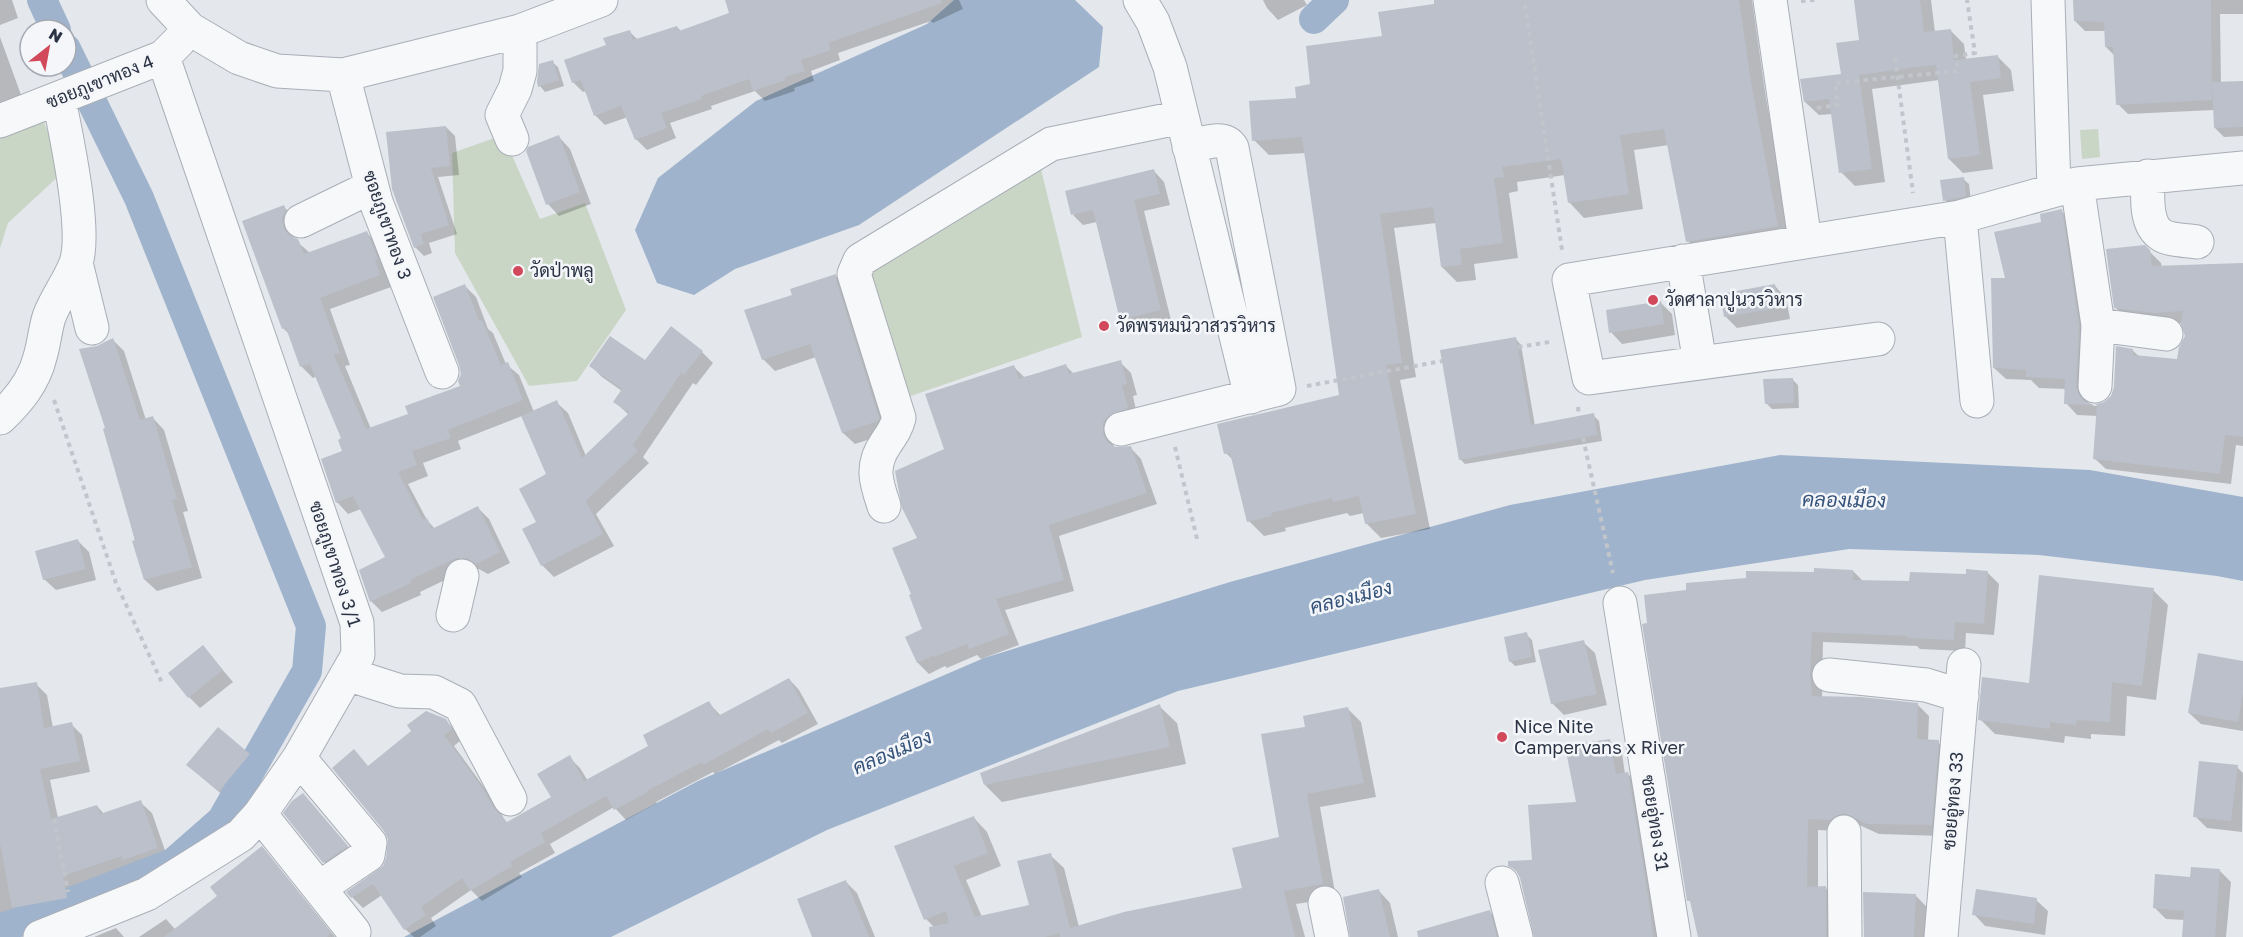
<svg xmlns="http://www.w3.org/2000/svg" width="2243" height="937" font-family="'Golos Text',Sarabun,sans-serif">
  <style>
    .green { fill: #c9d6c5 }
    .water { fill: #9fb4cc }
    .shadow { fill: #0003 }
    .lines { fill: none; stroke-linecap: round; stroke-linejoin: round }
    .canal { stroke: #9fb4cc; stroke-width: 30 }
    .building { fill: #bbc0ca }
    .minor-casing { stroke: #a9aeb7; stroke-width: 35 }
    .path { stroke: #c2c5cb; stroke-width: 4; stroke-dasharray: 4.5 4.5; stroke-linecap: butt }
    .minor { stroke: #f7f8fa; stroke-width: 33 }
    .poi-dot { fill: #d1495b; stroke: #f4f6f9; stroke-width: 2 }
    .labels { text-anchor: middle; stroke-width: 5; stroke-linejoin: round; paint-order: stroke }
    .street-label { font-size: 18px; fill: #2b3445; stroke: #f4f6f9 }
    .poi-label { font-size: 18px; fill: #2b3445; stroke: #f4f6f9; text-anchor: start }
    .water-label { font-size: 20px; font-style: italic; fill: #34527a; stroke: #f4f6f9 }
  </style>
  <rect width="100%" height="100%" fill="#e4e7ec"/>
  <path class="green" d="M42 117 63 172 8 223 0 248V132Z
    M2098 129 2100 157 2082 159 2080 130Z
    M503 135 540 219 585 203 626 310 577 381 529 386 455 253 452 153Z
    M1039 161 1082 337 902 399 865 279 870 265Z"/>
  <path class="water" d="M954 0H1075L1103 27 1099 67 859 225 735 269 694 295 657 283 635 230 658 178 756 101 927 24Z
    M1780 455 2090 470 2243 497V581L2217 576 2039 555 1849 549 1645 580 1178 691 827 830 611 937H404L698 781 984 658 1230 582 1510 505Z"/>
  <path class="shadow" d="M0 0H12L18 18 0 25Z
    M746 0H959L963 9 933 23 931 21 838 53 840 60 811 71 814 81 794 88 795 91 765 101 755 91 711 106 712 109 670 123 676 138 647 150 636 139 628 117 605 125 595 115 586 91 583 92 573 82 607 46 630 32 638 40 677 27 681 31 731 14Z
    M1263 0H1304L1307 5 1278 20 1267 8Z
    M1435 0H1752L1766 98 1793 241 1703 256 1688 241 1669 145 1634 150 1643 209 1584 218 1569 202 1565 175 1517 182 1518 191 1509 193 1518 258 1474 264 1476 280 1457 282 1442 267 1436 223 1394 228 1416 377 1400 380 1430 529 1381 538 1366 523 1364 513 1350 516 1347 513 1285 528 1286 531 1264 536 1249 521 1234 461 1226 453 1341 397 1306 153 1269 155 1254 140 1312 86 1436 5Z
    M1856 0H1931L1935 32 1950 30 1964 44 1966 60 1997 56 2011 70 2014 91 1983 95 1993 169 1963 173 1949 159 1939 80 1872 89 1885 182 1855 186 1841 172 1833 114 1819 115 1805 102 1842 75 1861 42Z
    M2074 0H2243V14H2220L2221 84 2243 83V136L2224 137 2215 128 2214 110 2128 114 2118 104 2115 56 2106 47 2105 31H2085L2075 21Z
    M0 37 24 103 0 112Z
    M552 62 558 67 564 86 545 92 540 86Z
    M446 127 455 136 459 175 438 177 457 234 429 243 432 253 424 256 415 247 395 196Z
    M559 137 570 149 591 204 559 216 548 204Z
    M1154 171 1164 182 1170 205 1144 211 1171 320 1132 330 1121 319 1097 222 1083 225 1073 215Z
    M1963 179 1969 184 1971 201 1950 205 1945 200Z
    M284 207 295 218 293 231 294 239 310 253 367 233 378 244 388 270 385 271 391 287 330 309 350 365 345 366 371 429 410 414 462 387 465 286 476 297 488 329 493 333 506 364 519 375 534 412 556 402 568 413 586 456 629 415 615 402 622 391 602 377 591 366 645 362 702 352 713 363 696 385 693 383 643 457 649 463 596 514 614 546 554 577 542 565 524 530 538 523 548 475 522 416 458 441 461 449 423 463 428 476 408 484 427 520 435 529 478 508 489 519 510 563 488 574 479 569H468L420 592 421 595 382 612 371 601 387 558 361 509 348 514 337 502 344 452 343 439 317 376 313 378 301 366 290 335 284 329 244 222Z
    M2061 211 2073 222 2090 338 2087 398 2089 404 2095 406 2105 404 2112 396 2132 350 2140 357 2178 361 2186 336 2183 323 2166 324 2127 319 2116 308 2149 251 2161 263 2162 268 2243 265V446L2236 445 2231 484 2106 469 2094 458 2098 416 2077 415 2066 403V389L2039 388 2031 380 2006 379 1994 368 2007 280 2043 223Z
    M836 276 847 287 889 433 855 444 843 433 816 357 775 371 763 359 794 296Z
    M1775 286 1786 298 1790 319 1737 328 1725 316Z
    M1660 302 1672 314 1675 335 1622 344 1611 332Z
    M1516 339 1521 345 1535 426 1593 415 1599 421 1602 441 1465 464 1460 459Z
    M113 340 124 351 146 420 153 418 164 430 188 511 183 512 202 578 157 591 145 580 107 430Z
    M1120 362 1131 373 1137 395 1133 396 1138 419 1114 435 1113 445 1115 448 1130 447 1141 459 1157 504 1059 536 1074 591 1005 610 1019 645 981 659 977 655 947 668 945 666 929 674 918 663 907 638 924 629 913 595 919 539 946 450 1013 366 1024 377 1066 366 1074 374Z
    M1792 379 1798 385 1799 408 1772 409 1766 403Z
    M78 541 89 552 96 580 56 590 44 579Z
    M1853 571 1863 581 1911 583 1988 573 1999 584 1994 635 1966 633 1965 651 1920 649 1917 646 1823 642 1822 698 1917 704 1929 716 1928 741 1938 742 1949 753 1942 836 1879 834 1857 824 1841 831 1818 830V888L1825 887 1836 899 1837 937H1699L1693 904 1689 900 1816 574Z
    M2153 590 2168 605 2156 700 2127 696 2125 736 2091 734V739L2065 736 2064 743 1995 734 1980 719 2031 684Z
    M1526 634 1532 640 1536 662 1515 666 1510 661Z
    M1583 642 1595 653 1607 705 1564 715 1552 703Z
    M203 647 233 682 200 708 189 697Z
    M2243 662V731L2201 724 2189 713Z
    M789 679 799 690 818 724 782 743 779 740 715 774 713 772 656 802 657 803 626 820 614 807 550 844 555 853 519 873 522 877 482 901 471 890 431 918 436 926 420 937H414L405 929 382 895 363 908 352 897 385 866 390 846 369 767 445 720 457 732 461 740 454 746 494 801 507 824 553 798 569 757 580 768 588 781 650 746 709 703 721 716Z
    M36 684 47 695 53 728 71 724 82 735 90 772 50 780 58 818 97 806 104 814 140 802 152 813 168 859 136 871 133 867 73 887 77 909 0 922V690Z
    M1159 706 1177 723 1186 764 1002 802 985 785Z
    M1347 708 1361 722 1376 797 1320 807 1336 898 1296 904 1305 937H953L939 932 926 919 974 818 987 832 1001 866 966 880 982 917 1031 906 1050 855 1064 868 1079 927 1244 890 1280 838 1307 728Z
    M1609 740 1622 753 1625 774H1628L1641 787 1664 937H1536L1520 875 1510 865 1533 861 1577 803Z
    M249 755 260 767 231 802 200 776Z
    M2237 767 2243 773 2242 832 2207 828 2195 816Z
    M303 795 354 854 332 869 324 862Z
    M261 848 272 859 335 937H193L219 896Z
    M2220 871 2231 882 2226 937H2183L2185 920 2166 919 2155 908 2191 878Z
    M846 882 857 893 875 937H814Z
    M1379 891 1390 903 1398 937H1352Z
    M1916 896 1927 907 1926 937H1865Z
    M2036 900 2048 911 2045 935 1985 926 1974 914Z
    M1489 911 1502 924 1505 937H1459Z
    M166 919 182 937H139Z
    M116 928 124 937H94Z"/>
  <g class="lines">
    <path class="canal" d="M42 0 56 30
      M1314 19 1334 0
      M0 929 173 863 222 820 307 671 311 626 139 198 66 49"/>
  </g>
  <path class="building" d="M725 0H941L942 3 828 43 831 50 801 60 805 71 785 77 786 80 753 91 749 79 701 96 702 99 661 113 667 128 635 140 621 106 594 116 581 80 572 83 564 60 606 45 603 38 630 30 633 40 677 26 679 31 729 13Z
    M1434 0H1739L1751 82 1778 226 1686 242 1664 129 1620 135 1629 194 1568 203 1561 159 1502 167 1504 177 1494 178 1503 243 1460 249 1462 265 1441 267 1433 207 1380 214 1402 363 1386 365 1416 514 1365 524 1359 496 1333 502 1332 498 1271 513 1272 516 1247 522 1230 453 1224 454 1217 424 1339 395 1302 137 1252 141 1249 101 1296 98 1295 87 1310 84 1306 46 1382 36 1378 12 1434 4Z
    M1854 0H1920L1924 32 1951 29 1954 60 1998 55 2001 78 1970 82 1980 155 1948 159 1936 65 1917 67 1859 75 1872 169 1839 173 1829 99 1804 102 1800 79 1841 74 1836 43 1859 40Z
    M2073 0H2211L2212 100 2116 105 2113 47H2105L2104 22 2074 21Z
    M553 60 559 80 538 87 537 81 539 64Z
    M2243 81V127L2214 128 2212 82Z
    M446 126 450 166 431 168 449 225 421 234 424 244 414 248 392 189 386 132Z
    M559 135 580 192 546 205 526 151 528 147Z
    M1154 169 1160 194 1134 200 1161 310 1120 320 1093 210 1071 215 1065 191Z
    M1964 177 1966 196 1943 201 1940 180Z
    M284 205 286 210 282 219 284 229 290 236 298 239 304 254 367 231 378 259 375 260 380 275 320 298 340 353 334 355 366 429 408 414 405 406 460 386 458 381 461 374 459 365 433 297 465 284 479 321 482 320 501 365 508 362 523 400 448 430 451 438 412 451 417 465 398 472 423 520 427 518 432 529 478 506 500 552 476 564 467 558H456L410 580 411 583 370 602 359 570 385 557 353 496 336 503 321 459 342 451 338 440 341 438 310 364 300 367 286 328 282 329 242 221Z
    M2062 209 2079 326 2076 386 2079 395 2084 401 2094 405 2104 402 2111 396 2114 387 2116 346 2133 349V355L2177 359 2179 347 2185 336 2181 324 2183 311 2154 313 2114 308 2106 249 2145 245 2150 250 2152 266 2243 263V437L2225 435 2220 474 2093 459 2097 405 2064 404 2065 379 2026 377V370L1993 368 1991 278H2005L1994 232 2041 222 2040 214Z
    M836 274V280L879 418 878 421 842 433 810 344 762 360 744 310 792 295 790 289Z
    M1775 284 1779 308 1724 317 1720 294Z
    M1661 301 1664 324 1609 333 1606 310Z
    M671 326 703 351 684 375 681 373 633 445 638 451 586 501 603 534 541 566 522 529 536 522 519 489 546 474 521 416 557 400 582 458 629 413 613 402 622 389 589 366 610 336 645 360Z
    M1516 337 1531 425 1594 413 1597 435 1459 460 1440 350Z
    M113 338 140 420 153 416 177 499 172 500 192 567 144 580 132 541 135 540 103 429 105 428 79 349 97 346Z
    M1121 360 1127 384 1122 385 1128 408 1108 416 1103 423V433L1107 442 1115 447 1131 446 1147 493 1049 525 1064 580 996 599 1009 634 969 649 967 644 934 657V655L917 663 905 637 922 629 909 595 911 594 892 548 917 538 902 508 895 471 944 449 925 394 1014 365 1019 379 1066 364 1069 374Z
    M1793 378 1794 403 1765 404 1763 379Z
    M78 539 86 569 43 580 35 551Z
    M1814 568 1853 570V580L1909 581 1910 572 1966 574V569L1988 571 1984 624 1955 622 1954 640 1907 638V636L1812 632 1810 674 1812 696 1861 697 1918 703 1917 739 1939 740 1932 825 1867 824 1844 813 1835 816 1830 820 1808 819 1807 887 1826 886V937H1698L1690 901H1687L1642 624 1647 623 1644 595 1686 590V583L1746 578V571L1814 572Z
    M2039 575 2154 588 2142 686 2112 682 2110 722 2077 720 2076 725 2050 722V729L1978 720 1982 677 2029 683Z
    M1527 632 1532 657 1509 662 1504 637Z
    M1584 640 1597 694 1551 704 1538 650Z
    M203 645 223 670 188 698 168 673Z
    M2198 653 2243 661V693L2238 722 2188 713Z
    M789 678 808 713 771 733 768 729 703 765 702 762 647 791 648 792 614 810 606 796 541 833 545 842 510 862 512 866 470 891 462 878 421 907 426 915 404 930 373 884 351 898 346 892 383 866 386 858 388 839 384 831 332 768 354 749 368 766 411 731 407 725 426 711 446 719 452 729 444 735 483 789 494 808 507 822 551 797 537 774 570 755 584 781 648 746 643 735 709 701 718 716Z
    M37 682 44 728 72 722 80 761 40 769 51 819 97 805 100 814 141 800 158 848 123 860 122 856 63 876 67 898 12 908 0 843V688Z
    M1160 704 1170 747 984 785 980 773Z
    M1348 707 1364 783 1307 794 1323 884 1284 891 1295 937H1060V933L1045 937H930L929 927 949 923 946 911 924 920 894 846 974 816 988 853 954 866 975 917 1029 905 1017 861 1051 853 1070 928 1124 912 1242 888 1232 848 1279 837 1261 734 1305 727 1303 716Z
    M218 727 250 754 219 791 186 765Z
    M1610 739 1616 774 1628 772 1649 903 1653 937H1534L1520 878 1516 870 1508 866V861L1532 860 1528 805 1576 802 1565 746Z
    M2199 761 2238 765 2231 821 2193 817Z
    M303 793 348 846 323 863 283 813 292 801Z
    M262 846 331 933 327 937H164L217 896 210 887Z
    M2191 867 2220 869 2215 937H2182L2184 911 2153 908 2155 874 2190 877Z
    M846 880 869 937H812L797 899Z
    M1379 889 1390 937H1350L1343 897Z
    M1976 889 2037 898 2034 924 1972 915Z
    M1863 892 1916 894 1914 937H1864Z
    M1490 910 1497 937H1418L1417 931Z"/>
  <g class="lines">
    <defs>
      <path id="minor" d="M163 0 190 29 239 58 277 71 343 75 520 31 601 0
        M1140 0 1153 22 1170 67 1251 397
        M1770 0 1805 241
        M2048 0 2054 189
        M343 75 376 202 442 372
        M0 121 163 57 179 41
        M512 139 502 115 515 89 520 71V31
        M2148 176C2148 193 2144 222 2160 234 2169 241 2186 240 2197 242
        M2077 184 2098 325 2166 334
        M1960 217 1977 401
        M301 221 371 187
        M1683 261 1700 363
        M76 263 92 328
        M1878 339 1589 378 1569 280 1960 217 2077 184 2243 168
        M2095 386 2098 325
        M0 418C18 401 34 382 40 357 44 344 45 330 49 317 56 298 69 282 76 263 87 230 66 136 59 99
        M1121 429 1279 389 1232 148C1224 134 1202 144 1189 147
        M884 506C876 482 870 466 886 443 892 434 896 429 899 418L854 274 860 260 1051 144 1182 117
        M1620 603 1674 937
        M453 615 462 576
        M347 674 400 691 434 692 460 705 510 799
        M1829 675 1926 685 1962 696
        M299 758 370 843 368 855 319 888
        M260 814 354 932
        M1844 832 1845 937
        M1502 883 1516 937
        M1325 903 1332 937
        M40 937 147 894 241 835 260 814 299 758 358 655 357 623 163 57
        M1941 937 1964 665"/>
    </defs>
    <use href="#minor" class="minor-casing"/>
    <path class="path" d="M1801 1 1815 0
      M1525 5 1562 250
      M1895 58 1913 193
      M1817 108 1838 105 1835 83 1958 71 1956 56 1975 53 1967 0
      M1518 347 1550 342
      M1307 386 1442 361
      M54 400 116 583 163 685
      M1578 407 1579 416
      M1583 438 1613 573
      M1175 447 1198 543
      M54 819 68 892"/>
    <use href="#minor" class="minor"/>
  </g>
  <g class="poi-dot">
    <circle cx="518" cy="271" r="6"/>
    <circle cx="1653" cy="300" r="6"/>
    <circle cx="1104" cy="326" r="6"/>
    <circle cx="1502" cy="737" r="6"/>
  </g>
  <g class="labels">
    <g class="street-label">
      <text transform="translate(100 82) rotate(-22)" y="6">ซอยภูเขาทอง 4</text>
      <text transform="translate(387 225) rotate(71)" y="6">ซอยภูเขาทอง 3</text>
      <text transform="translate(335 564) rotate(72)" y="6">ซอยภูเขาทอง 3/1</text>
      <text transform="translate(1953 801) rotate(-85)" y="6">ซอยอู่ทอง 33</text>
      <text transform="translate(1655 823) rotate(81)" y="6">ซอยอู่ทอง 31</text>
    </g>
    <g class="poi-label">
      <text x="530" y="277">วัดป่าพลู</text>
      <text x="1665" y="306">วัดศาลาปูนวรวิหาร</text>
      <text x="1116" y="332">วัดพรหมนิวาสวรวิหาร</text>
      <text x="1514" y="733">Nice Nite<tspan x="1514" dy="21">Campervans x River</tspan></text>
    </g>
    <g class="water-label">
      <text transform="translate(1844 500) rotate(1)" y="7">คลองเมือง</text>
      <text transform="translate(1351 597) rotate(-14)" y="7">คลองเมือง</text>
      <text transform="translate(892 752) rotate(-23)" y="7">คลองเมือง</text>
    </g>
  </g>
  <g transform="translate(48 48) rotate(31)"><circle r="28" fill="#f4f6f9" stroke="#a4a8b1" stroke-width="1.5"/>
  <path d="M0-4.5L10 22L0 15L-10 22Z" fill="#d1495b"/>
  <text y="-9" font-size="16" font-weight="bold" text-anchor="middle" fill="#2b3445">N</text>
  </g>
</svg>
